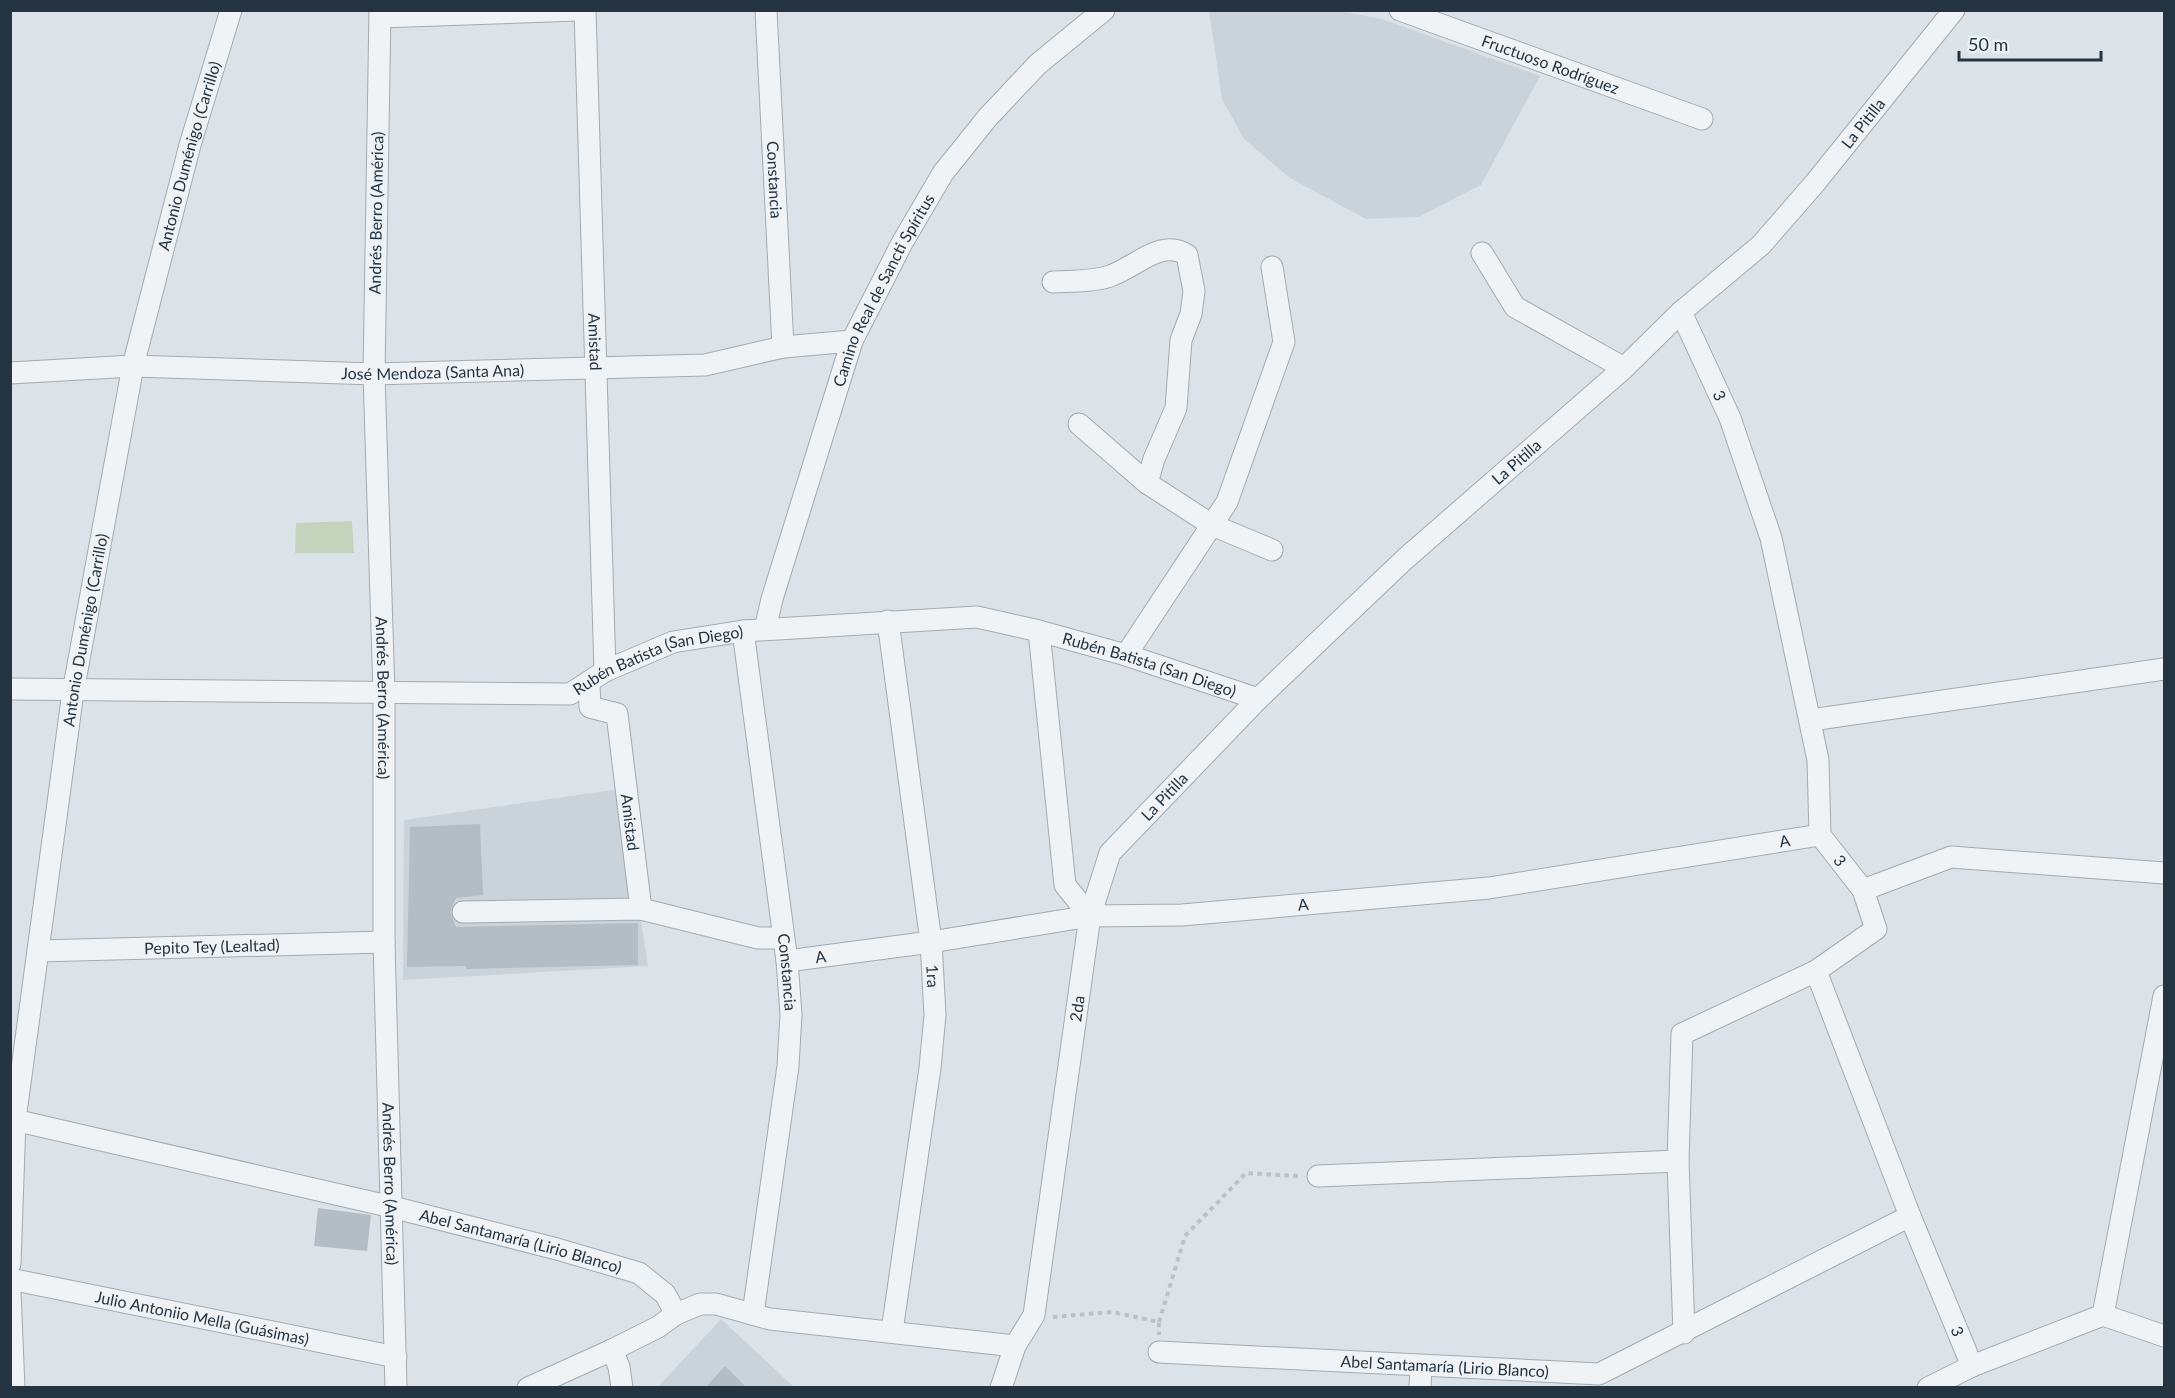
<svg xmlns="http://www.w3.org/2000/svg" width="2175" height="1398" font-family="Lato,sans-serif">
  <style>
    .built { fill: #cad3da }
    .green { fill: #c6d3bc }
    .building { fill: #b3bdc5 }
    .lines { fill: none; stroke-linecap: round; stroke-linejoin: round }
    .minor-casing { stroke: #a1abb2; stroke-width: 23 }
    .path { stroke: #bac1c7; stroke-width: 4; stroke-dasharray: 4.5 4.5; stroke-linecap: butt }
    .minor { stroke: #eff3f6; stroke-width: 21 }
    .labels { text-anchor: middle; stroke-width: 5; stroke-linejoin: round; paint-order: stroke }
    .street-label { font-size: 16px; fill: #243440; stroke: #ebf2f6 }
  </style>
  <rect width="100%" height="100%" fill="#dce3e8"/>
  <path class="built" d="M1209 11H1340L1382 19 1540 76 1481 185 1418 217 1366 219 1290 178 1244 139 1222 99Z
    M620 789 648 966 403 980 404 820Z
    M721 1319 794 1387 657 1388Z"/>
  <path class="green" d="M352 521 354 553H295L296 523Z"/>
  <path class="building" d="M480 824 483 895 456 898 450 912 456 927 638 923V965L466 969V966L407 967 410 827Z
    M318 1208 371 1215 367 1251 314 1246Z
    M725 1366 747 1388H705Z"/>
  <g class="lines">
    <defs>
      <g id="minor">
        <path id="s1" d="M380 10 374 374 384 693V942L396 1388"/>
        <path id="s2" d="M585 10 605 671"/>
        <path id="s3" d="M766 10 783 347"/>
        <path id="s4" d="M1400 10 1702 119"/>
        <path d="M380 17 577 10"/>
        <path d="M1482 253 1515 307 1624 368"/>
        <path d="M1053 282C1071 281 1093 282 1110 276 1136 267 1161 238 1187 255L1194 291 1191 314 1181 340 1176 408 1154 459 1147 483"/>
        <path id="s5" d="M1681 312 1730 418 1771 538 1818 760 1820 835 1863 890 1876 929 1816 971 1682 1034 1678 1161 1684 1333"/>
        <path id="s6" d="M10 373 133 366 374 374 705 365 783 347 852 341"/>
        <path d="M1079 424 1147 483 1212 525 1272 550"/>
        <path id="s7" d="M888 621 931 942 935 1015 930 1068 892 1331"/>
        <path id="s8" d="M765 629 772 599 852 341 902 243 943 173 988 117 1038 64 1104 10"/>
        <path id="s9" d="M743 631 787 961 791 1014 788 1066 753 1314"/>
        <path d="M1039 631 1065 885 1090 916"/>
        <path d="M1126 655 1227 502 1284 342 1272 267"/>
        <path id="s10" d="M589 684 590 707 617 714 641 909"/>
        <path id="s11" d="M10 689 570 694 605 671 673 642 743 631 977 617 1039 631 1126 655 1258 699"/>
        <path d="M1811 720 2164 669"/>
        <path d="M1863 890 1951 857 2164 873"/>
        <path d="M463 912 641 909 758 938H783"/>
        <path id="s12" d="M38 951 384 942"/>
        <path id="s13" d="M787 961 931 942 1090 916 1182 915 1489 888 1820 835"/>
        <path id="s14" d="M1816 971 1910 1216 1972 1366"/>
        <path id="s15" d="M10 1119 392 1207 557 1249 639 1273 665 1294 676 1314"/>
        <path d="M1318 1176 1678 1161"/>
        <path id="s16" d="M10 1264 15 1120 73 692 133 366 190 145 231 10"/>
        <path id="s17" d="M10 1279 396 1357"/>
        <path d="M10 1291 14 1388"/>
        <path d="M2103 1315 2164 996"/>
        <path d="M612 1350 619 1367 622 1388"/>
        <path id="s18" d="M1159 1352 1599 1374 1910 1216"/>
        <path d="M528 1388 612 1350 658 1327 676 1314 700 1304H716L770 1319 1015 1346"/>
        <path id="s19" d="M1001 1388 1015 1346 1034 1315 1090 916 1110 853 1258 699 1405 559 1624 368 1681 312 1761 245 1815 183 1954 10"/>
        <path d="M1420 1388 1421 1366"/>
        <path d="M1928 1388 1972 1366 2103 1315 2164 1336"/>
      </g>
    </defs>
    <use href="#minor" class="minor-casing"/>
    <path class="path" d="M1053 1317 1112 1312 1159 1322V1335
      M1159 1322 1185 1236 1246 1173 1300 1176"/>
    <use href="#minor" class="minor"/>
  </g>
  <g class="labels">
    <g class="street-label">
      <text dy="6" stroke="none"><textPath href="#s4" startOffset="160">Fructuoso Rodríguez</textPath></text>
      <text dy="6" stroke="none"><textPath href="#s19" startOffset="1600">La Pitilla</textPath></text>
      <text dy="6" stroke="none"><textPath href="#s16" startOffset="1125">Antonio Duménigo (Carrillo)</textPath></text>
      <text dy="6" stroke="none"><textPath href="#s3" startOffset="170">Constancia</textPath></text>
      <text transform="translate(376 213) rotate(-89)" y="6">Andrés Berro (América)</text>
      <text dy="6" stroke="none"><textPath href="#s8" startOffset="360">Camino Real de Sancti Spíritus</textPath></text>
      <text dy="6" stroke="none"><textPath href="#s2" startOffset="332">Amistad</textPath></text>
      <text dy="6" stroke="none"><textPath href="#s6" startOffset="423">José Mendoza (Santa Ana)</textPath></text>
      <text dy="6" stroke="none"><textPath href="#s5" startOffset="92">3</textPath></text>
      <text dy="6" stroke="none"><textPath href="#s19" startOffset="1114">La Pitilla</textPath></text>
      <text dy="6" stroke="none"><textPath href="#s16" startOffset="639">Antonio Duménigo (Carrillo)</textPath></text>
      <text dy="6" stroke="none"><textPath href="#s11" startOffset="656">Rubén Batista (San Diego)</textPath></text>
      <text dy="6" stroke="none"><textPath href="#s11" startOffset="1160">Rubén Batista (San Diego)</textPath></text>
      <text dy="6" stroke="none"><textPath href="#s1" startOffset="688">Andrés Berro (América)</textPath></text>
      <text dy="6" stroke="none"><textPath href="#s19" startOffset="628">La Pitilla</textPath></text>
      <text dy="6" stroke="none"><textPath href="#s10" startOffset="160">Amistad</textPath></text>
      <text dy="6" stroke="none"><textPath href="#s13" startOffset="1006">A</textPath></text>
      <text dy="6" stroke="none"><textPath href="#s5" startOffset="578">3</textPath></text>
      <text dy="6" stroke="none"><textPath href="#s13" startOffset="520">A</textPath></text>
      <text dy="6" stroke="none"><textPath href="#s12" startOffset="174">Pepito Tey (Lealtad)</textPath></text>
      <text dy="6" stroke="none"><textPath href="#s13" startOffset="34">A</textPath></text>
      <text dy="6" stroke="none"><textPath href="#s9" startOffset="344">Constancia</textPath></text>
      <text dy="6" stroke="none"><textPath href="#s7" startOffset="358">1ra</textPath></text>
      <text dy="6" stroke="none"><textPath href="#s19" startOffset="390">2da</textPath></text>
      <text dy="6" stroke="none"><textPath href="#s1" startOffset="1174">Andrés Berro (América)</textPath></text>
      <text dy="6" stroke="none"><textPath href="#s15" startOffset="525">Abel Santamaría (Lirio Blanco)</textPath></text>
      <text dy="6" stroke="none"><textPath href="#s17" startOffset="196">Julio Antoniio Mella (Guásimas)</textPath></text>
      <text dy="6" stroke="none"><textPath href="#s14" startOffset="387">3</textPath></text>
      <text dy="6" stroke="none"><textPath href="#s18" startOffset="286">Abel Santamaría (Lirio Blanco)</textPath></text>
    </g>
  </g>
  <rect width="2175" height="1398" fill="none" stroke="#243440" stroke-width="24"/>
  <path d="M1959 51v9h142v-9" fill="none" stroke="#243440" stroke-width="3"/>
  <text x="1968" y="51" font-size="18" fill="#243440" stroke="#ebf2f6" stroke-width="4.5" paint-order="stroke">50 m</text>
</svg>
